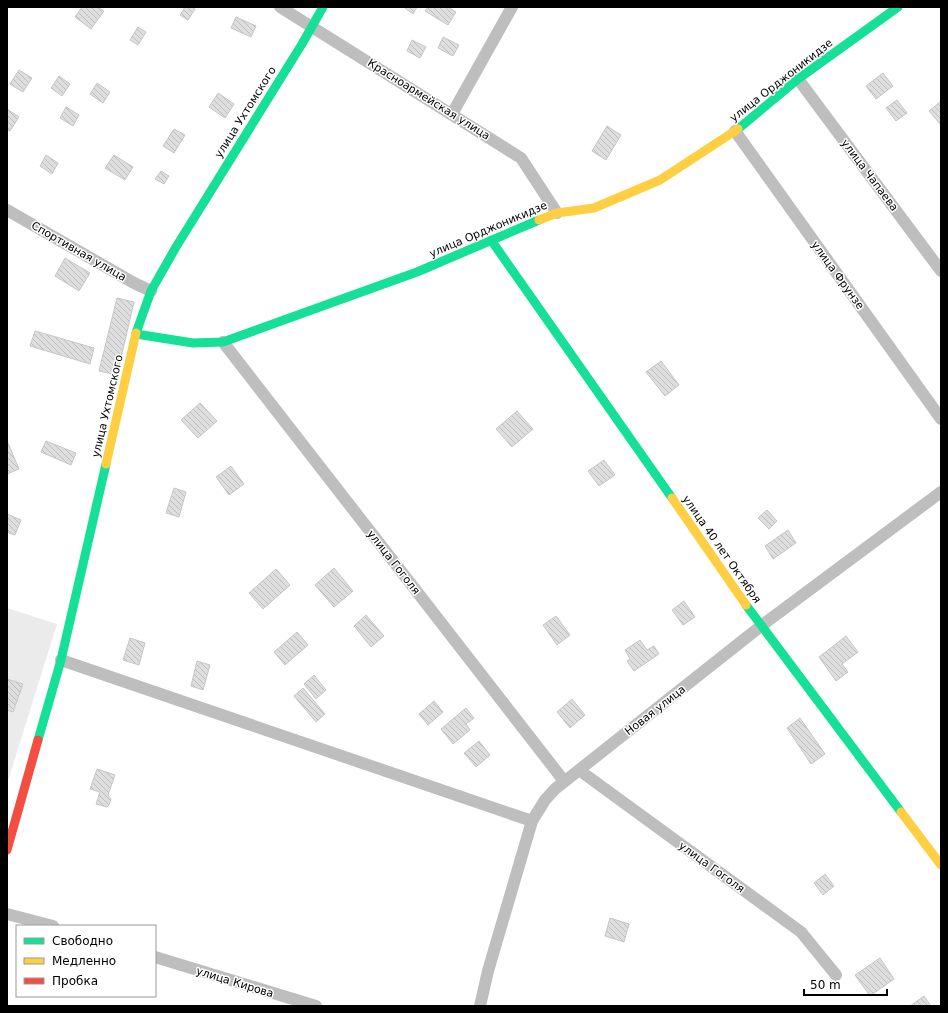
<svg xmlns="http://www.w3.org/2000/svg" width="948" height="1013" font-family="'DejaVu Sans',sans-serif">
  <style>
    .green { fill: #ebebeb }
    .building { fill: url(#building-back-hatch); stroke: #c6c6c6 }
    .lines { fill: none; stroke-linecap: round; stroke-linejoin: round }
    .street { stroke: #bebebe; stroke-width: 12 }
    .fast { stroke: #16e098; stroke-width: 9 }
    .slow { stroke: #ffcf43; stroke-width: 9 }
    .jam { stroke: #f24e42; stroke-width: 9 }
    .labels { text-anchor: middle; stroke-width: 3; stroke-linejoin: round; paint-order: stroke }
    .street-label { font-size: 11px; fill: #000; stroke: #fff }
  </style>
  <defs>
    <pattern id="building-back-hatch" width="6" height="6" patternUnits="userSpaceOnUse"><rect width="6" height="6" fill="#dedede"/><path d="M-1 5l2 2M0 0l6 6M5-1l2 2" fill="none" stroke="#bdbdbd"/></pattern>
  </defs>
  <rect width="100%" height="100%" fill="#fff"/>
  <path class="green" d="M7 608 57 624 7 784Z"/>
  <path class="building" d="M82 7H98L104 11 91 29 75 17Z
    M185 7H192L195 9 188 20 180 15Z
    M405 7H417L413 14 405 8Z
    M428 7H448L456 12 448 25 425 11Z
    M236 17 256 26 251 37 231 28Z
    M138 27 146 32 138 45 130 40Z
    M443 37 459 45 453 56 438 48Z
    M412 40 426 47 420 58 407 51Z
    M19 70 32 78 23 92 10 84Z
    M883 73 893 86 876 99 866 86Z
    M59 76 70 84 62 96 51 88Z
    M97 83 110 92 103 103 90 94Z
    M218 93 234 104 225 118 209 107Z
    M897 100 907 113 896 121 886 108Z
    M941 101V125L929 111Z
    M66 107 79 115 73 126 60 118Z
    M7 109 19 117 10 131 7 130Z
    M607 126 621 135 606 160 592 151Z
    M174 129 185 135 174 153 163 146Z
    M46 155 58 163 52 174 40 166Z
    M114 155 133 167 125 180 105 168Z
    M161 171 169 176 164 184 155 179Z
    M65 258 90 273 79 291 55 276Z
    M117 298 134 302 117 375 99 371Z
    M35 331 94 348 90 364 30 346Z
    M661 361 679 385 665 396 646 372Z
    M200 403 217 421 198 438 181 420Z
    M517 411 533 429 512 447 496 429Z
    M46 441 76 453 71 465 41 452Z
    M8 443 19 469 7 474V444Z
    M604 460 615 475 599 486 588 471Z
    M231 466 244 484 229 495 216 477Z
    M174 488 186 492 179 517 166 513Z
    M767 510 777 521 769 529 758 518Z
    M7 514 21 520 15 535 7 532Z
    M788 530 796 543 773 559 765 546Z
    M334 568 353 591 334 607 315 585Z
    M276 569 290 585 263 609 249 593Z
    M684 601 695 617 683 625 672 610Z
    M366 615 384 636 371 647 354 626Z
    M556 616 570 635 557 645 543 625Z
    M297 632 308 645 285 665 274 652Z
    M846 636 858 652 842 664 848 672 836 681 819 657Z
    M130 638 145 643 139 665 123 660Z
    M640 640 647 650 654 646 659 654 634 671 627 661 630 659 625 650Z
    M197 661 210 665 203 690 191 686Z
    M314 675 326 690 316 699 304 684Z
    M7 679 23 684 13 712 7 710Z
    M303 688 325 714 316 722 294 696Z
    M572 699 585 715 570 728 557 712Z
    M434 701 443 712 428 725 419 714Z
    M466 708 474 718 466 724 470 730 453 744 441 729Z
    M800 718 825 754 811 764 787 728Z
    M479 741 490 755 476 767 464 753Z
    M97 769 115 775 108 795 111 799 109 805 107 807 96 804 100 792 90 789Z
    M825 874 834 886 823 895 814 883Z
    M610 918 629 924 624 942 605 936Z
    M880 958 894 979 870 996 855 975Z
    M924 996 931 1006H910Z"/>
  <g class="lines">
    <path class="street" d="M280 7 521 158 557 213
      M798 79 941 271
      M452 114 512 7
      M735 131 941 419
      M7 210 134 283 151 291
      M223 342 564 781
      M61 660 532 821
      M579 770 801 932 836 975
      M7 914 53 926
      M155 957 316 1006
      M480 1006 488 971 532 821 545 800 555 789 761 626 941 492"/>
    <path class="fast" d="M738 129 798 79 898 7
      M491 240 672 498
      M136 333 151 291 176 247 302 44 323 7
      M136 334 193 343 223 342 417 272 539 220
      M746 605 901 812
      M38 740 61 660 106 464"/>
    <path class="slow" d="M539 220 557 213 594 208 660 180 738 129
      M106 464 136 333
      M672 498 746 605
      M901 812 941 865"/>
    <path class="jam" d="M7 850 38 740"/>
  </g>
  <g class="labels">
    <g class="street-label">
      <text transform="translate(781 80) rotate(-38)" y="4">улица Орджоникидзе</text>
      <text transform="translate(429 99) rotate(32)" y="4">Красноармейская улица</text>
      <text transform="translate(245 112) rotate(-58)" y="4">улица Ухтомского</text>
      <text transform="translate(870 175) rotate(53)" y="4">улица Чапаева</text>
      <text transform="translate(488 229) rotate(-23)" y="4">улица Орджоникидзе</text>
      <text transform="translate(79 251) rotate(30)" y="4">Спортивная улица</text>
      <text transform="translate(838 275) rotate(54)" y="4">улица Фрунзе</text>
      <text transform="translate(107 406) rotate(-77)" y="4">улица Ухтомского</text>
      <text transform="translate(722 549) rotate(55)" y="4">улица 40 лет Октября</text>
      <text transform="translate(394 562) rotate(52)" y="4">улица Гоголя</text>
      <text transform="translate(655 710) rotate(-38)" y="4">Новая улица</text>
      <text transform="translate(712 867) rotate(36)" y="4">улица Гоголя</text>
      <text transform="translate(235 982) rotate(17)" y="4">улица Кирова</text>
    </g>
  </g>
  <rect width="948" height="1013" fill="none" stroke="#000000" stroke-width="16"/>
  <rect x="16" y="925" width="140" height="72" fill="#ffffff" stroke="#999999"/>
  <rect x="24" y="938" width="20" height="6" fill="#16e098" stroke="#999999"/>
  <text x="52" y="945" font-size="12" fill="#000000">Свободно</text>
  <rect x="24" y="958" width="20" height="6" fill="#ffcf43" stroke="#999999"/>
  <text x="52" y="965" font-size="12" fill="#000000">Медленно</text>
  <rect x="24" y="978" width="20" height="6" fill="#f24e42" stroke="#999999"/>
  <text x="52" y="985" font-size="12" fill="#000000">Пробка</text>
  <path d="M804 989v6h83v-6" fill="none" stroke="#000000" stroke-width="2"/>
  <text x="810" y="989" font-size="12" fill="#000000" stroke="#ffffff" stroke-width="3" paint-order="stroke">50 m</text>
</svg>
